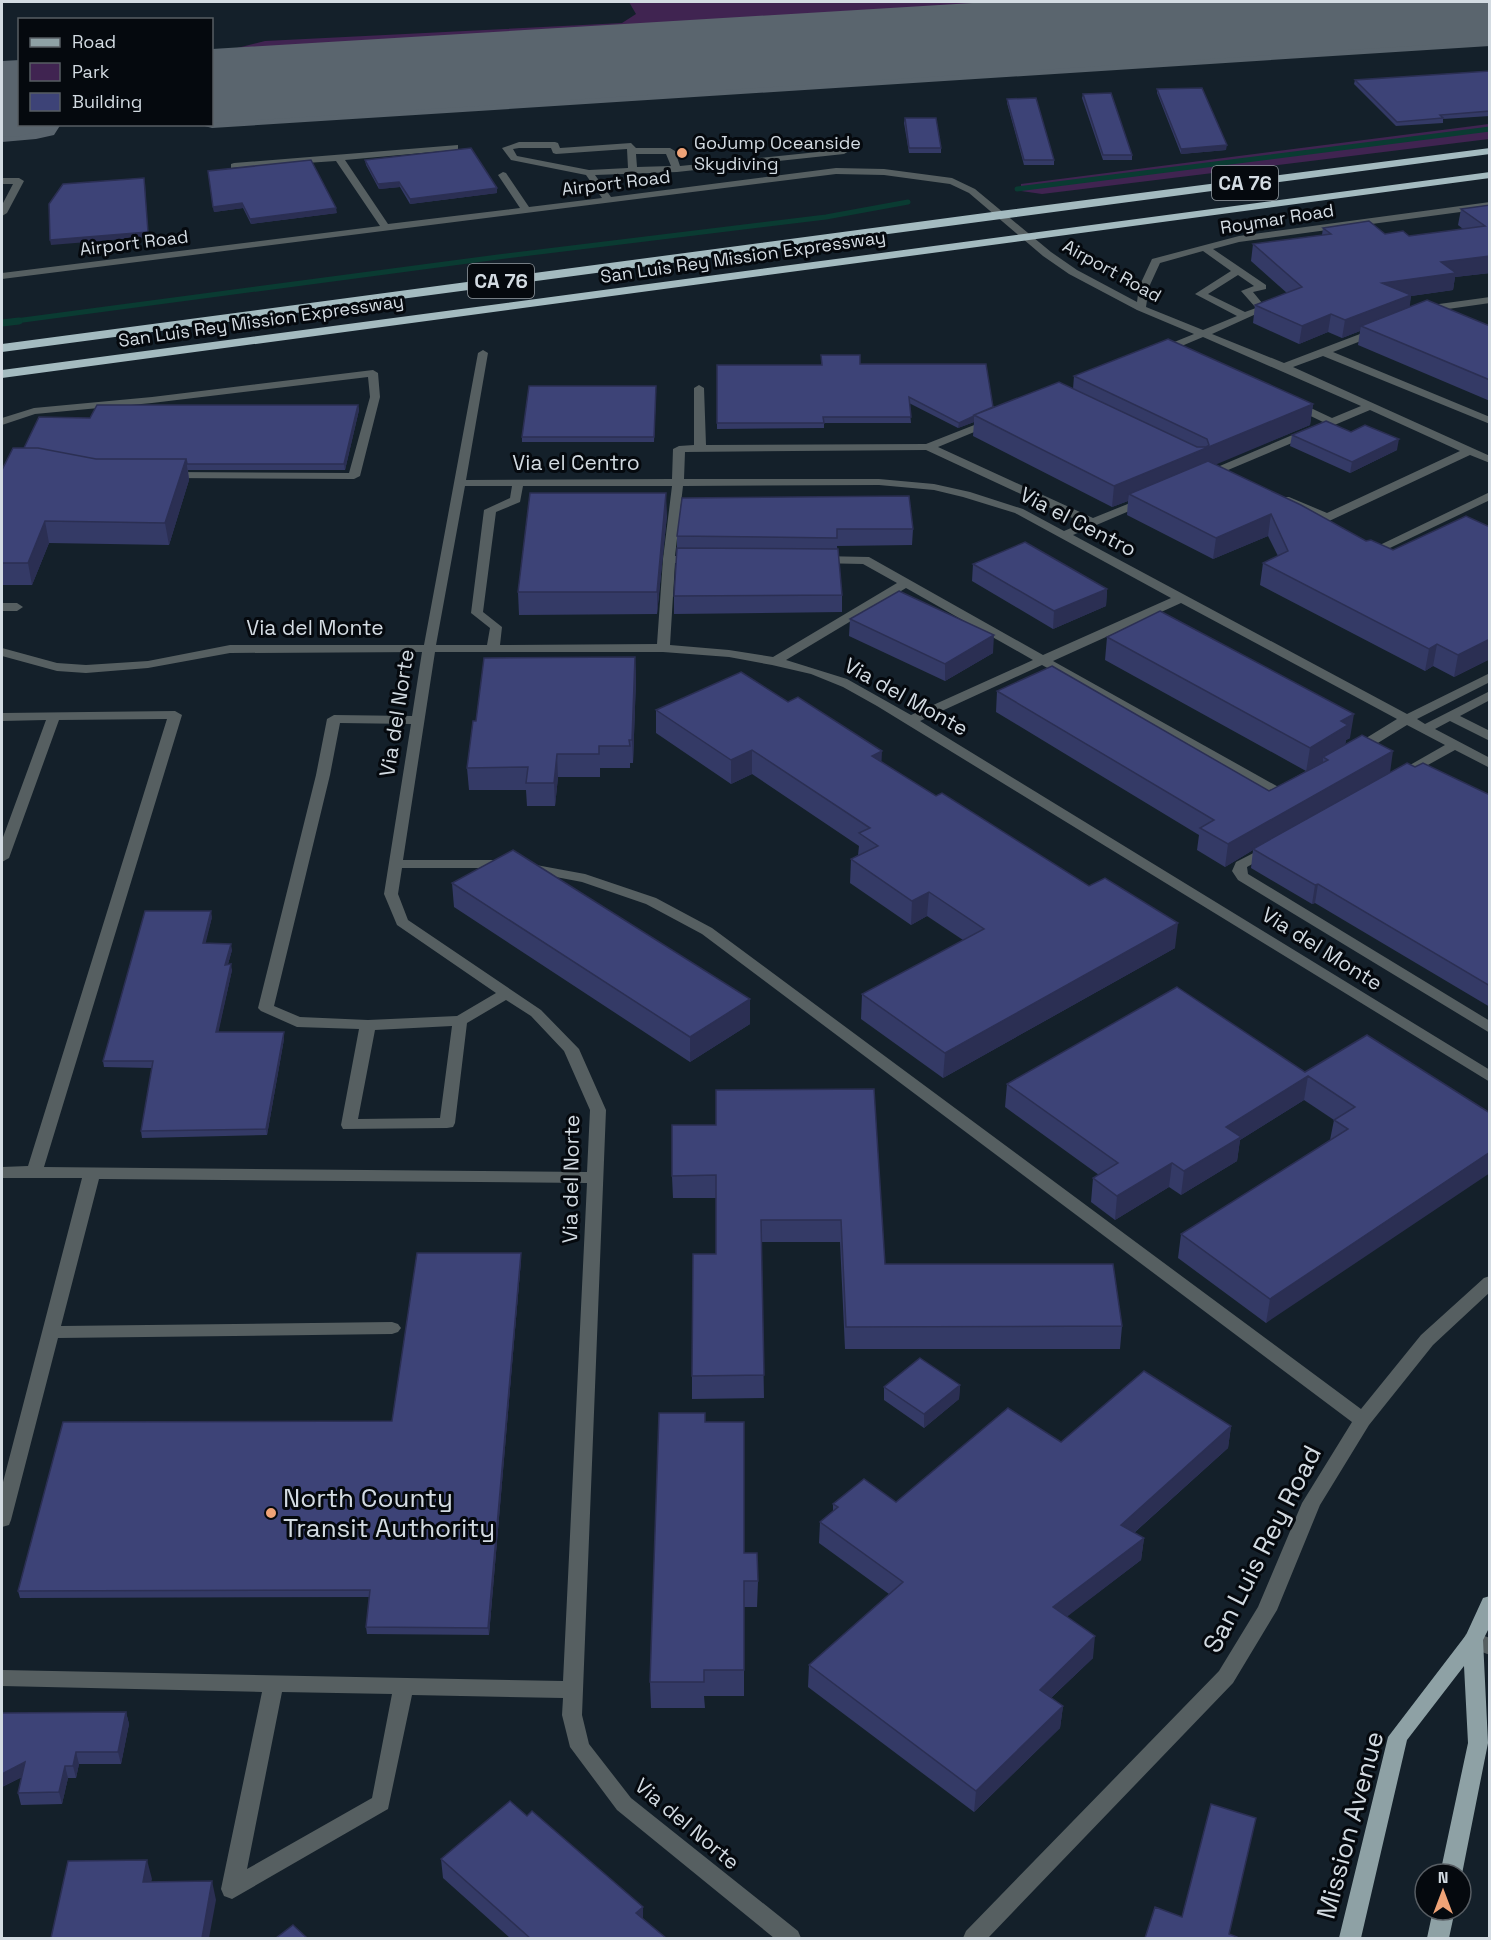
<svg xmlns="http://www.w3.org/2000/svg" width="1491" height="1940" font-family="'Space Grotesk',sans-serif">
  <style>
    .green { fill: #402451 }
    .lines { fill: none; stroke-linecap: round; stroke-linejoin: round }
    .stream-far1 { stroke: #0a3b32; stroke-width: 5 }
    .stream { stroke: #0a3b32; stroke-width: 7 }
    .taxiway { fill: #5a656e; fill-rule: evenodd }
    .runway { fill: #5a656e; fill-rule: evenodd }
    .minor { fill: #565f61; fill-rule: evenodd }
    .major { fill: #8ea1a5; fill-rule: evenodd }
    .highway { fill: #a4bbc0; fill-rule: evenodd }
    .wall { fill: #343a66 }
    .shaded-wall { fill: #2b2f53 }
    .building { fill: #3d4377; stroke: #2b2f53; stroke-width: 1.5 }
    .poi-dot { fill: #efa377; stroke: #05090e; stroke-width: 2 }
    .labels { text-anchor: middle; stroke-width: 6; stroke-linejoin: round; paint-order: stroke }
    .far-poi-label { font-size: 18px; fill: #d3dbe2; stroke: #05090e; text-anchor: start }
    .far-street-label { font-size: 18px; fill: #d3dbe2; stroke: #05090e }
    .shield { fill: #05090e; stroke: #959ca2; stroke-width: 1.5 }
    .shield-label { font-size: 20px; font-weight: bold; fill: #d3dbe2 }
    .street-label { font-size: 21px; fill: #d3dbe2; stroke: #05090e }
    .near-poi-label { font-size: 26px; fill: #d3dbe2; stroke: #05090e; text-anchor: start }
    .near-street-label { font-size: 26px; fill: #d3dbe2; stroke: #05090e }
  </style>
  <rect width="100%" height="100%" fill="#14202a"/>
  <path class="green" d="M629 2H1046L1055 14 237 62V48L265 41 622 23 636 14Z
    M1489 124V139L1042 194 1021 191V184Z"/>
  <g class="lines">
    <path class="stream-far1" d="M1017 189 1490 129
      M8 322 498 257 826 217 908 202"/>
    <path class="stream" d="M2 323 19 321"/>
    <path class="taxiway" d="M1490 18V46L212 128 197 124H212V98Z
      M20 110V124H61L54 135 36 139 2 142V112Z"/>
    <path class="runway" d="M989 2H1490V41L212 123V49Z
      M20 60V124L64 125 20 136 2 137V61Z"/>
    <path class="minor" d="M519 142H555L558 143 560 148 631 143 636 148H670L675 151 680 166 847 149 849 151 844 154 677 172 595 175 611 197 836 168 884 169 952 178 975 189 1051 252 1077 270 1137 302 1139 287 1152 259 1239 236 1490 202V208L1239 242 1213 249 1266 285V289L1253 292 1267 309 1212 334 1284 363 1373 329H1381V333L1333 352 1490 417V424L1323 356 1293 367 1490 456V463L1470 455 1310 530H1302V524L1317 517 1281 501V497H1289L1327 513 1460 451 1370 410 1209 478H1201V474L1323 422 1290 406V402H1298L1332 418 1361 406 1203 337 1165 353H1157V349L1194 334 1137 310 1069 274 1043 256 969 193 950 184 884 175 836 174 2 279V273L380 226 336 161 231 168V164L234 163 458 145V149L455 150 345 160 388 224 520 208 498 175 503 172 506 173 529 207 602 198 586 175 511 160 502 148ZM519 148H551L553 153 556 154 627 149 628 168 589 170 517 156 513 149ZM636 154H666L671 166 637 167ZM1203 251 1231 271 1195 294 1237 316 1203 330 1146 307 1149 287 1160 263ZM1238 275 1254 286 1241 291 1256 308 1245 312 1208 294Z
      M2 178H19L24 181 7 213 2 216V205L13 184H2Z
      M1490 297V303L1441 310 1425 316 1420 313 1439 304Z
      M483 350 488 353 466 480 672 479 673 449 679 446 694 445V388L699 385 704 388 706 445 926 444 992 418 998 421 996 423 938 447 1093 518 1140 499H1148V503L1073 535 1407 714 1490 673V682L1417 719 1425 724 1490 691V700L1460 716 1490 731V741L1450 721 1435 729 1490 758V768L1455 750 1408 776 1403 775 1401 772 1403 769 1445 745 1407 725 1360 754H1350L1348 751 1350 748 1397 719 1181 603 1053 661 1282 789 1293 788 1295 791 1282 799 1042 665 920 721 1490 1070V1082L877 706 843 687 811 674 772 665 729 657 663 652H435L403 860H509L585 874 656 898 712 928 1361 1409 1421 1335 1484 1278 1490 1276V1292L1433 1345 1369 1425 1320 1505 1277 1610 1233 1683 988 1938H963L966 1931 1219 1671 1258 1607 1302 1503 1352 1422 702 934 646 904 582 882 509 868H402L398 894 408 920 541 1010 579 1049 606 1110 582 1715 589 1744 631 1798 798 1931 801 1938H774L617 1810 570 1747 562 1715 563 1698 412 1695 388 1809 232 1899 224 1896 221 1889 262 1692 2 1686V1670L563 1681 587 1183 99 1179 61 1326 392 1322 398 1324 401 1328 398 1332 392 1334 58 1338 11 1520 9 1525 2 1527V1486L82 1178H2V1167L28 1166 167 719 59 720 9 858 2 862V840L46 720 2 721V713L175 711 182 715 44 1167 587 1172 590 1110 564 1051 531 1016 506 1000 467 1023 455 1123 453 1127 447 1128 343 1129 341 1125 359 1029 297 1027 261 1011 258 1008 316 775 327 719 334 715 412 716 422 652 230 653 148 668 86 673 57 671 2 656V648L57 663 86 665 148 661 230 645H424L478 353ZM926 450 1083 523 1064 531 1023 509 970 492 934 484 879 479H684L685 452ZM879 485 934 490 963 497 1015 513 1171 598 1043 655 869 557 820 556 816 557V563L863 564 897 583 773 657 729 650 670 645 675 563 697 564 703 560 697 556H675L683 486ZM465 486H512L510 498 484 510 471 613 490 628 487 645H436ZM523 486H672L663 559 657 644 500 645 502 627 483 612 496 512 520 502ZM906 588 1033 660 911 715 847 679 786 660ZM340 723 411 724 384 894 397 925 496 993 457 1016 368 1020 300 1017 274 1006 330 775ZM452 1026 440 1118 358 1119 375 1030ZM282 1692 392 1694 372 1798 247 1869Z
      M373 370 378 373 380 397 360 476 354 479 169 478 163 475 169 472 349 473 370 397 368 377 152 403 35 414 2 425V418L34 408 152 397Z
      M1490 492V500L1369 558H1361L1359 555Z
      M2 603H17L23 607 17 611H2Z
      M1269 845 1274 846 1276 849 1274 852 1247 867 1248 874 1490 1021V1033L1238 880 1232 871 1236 862Z
      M1473 1632 1490 1638V1655L1466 1646 1463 1640 1466 1634Z"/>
    <path class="major" d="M1490 1596V1626L1483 1640 1488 1743 1462 1874H1440L1468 1743 1464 1666 1407 1740 1361 1938H1339L1388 1737 1466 1635 1483 1598Z
      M1433 1910H1455L1449 1938H1427Z"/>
    <path class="highway" d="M1490 148V154L2 352V344L1000 211Z
      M1490 172V178L2 378V370Z"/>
  </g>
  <path class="wall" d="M1490 71V116L1443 119V123L1396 126 1354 84 1355 80Z
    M1157 89 1226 150 1181 154 1157 93Z
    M1083 94 1132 155V160H1103L1082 98Z
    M1007 99 1054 160V165H1024L1007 103Z
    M905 118 941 148V153H909L904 123Z
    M365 160 497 188V193L410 204 400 187 379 189 366 165Z
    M208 171 337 213 251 224 243 208 214 212Z
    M1490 205V273L1455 277 1453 290 1411 296 1409 307 1490 326V401L1358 345 1360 331 1342 338 1328 332 1299 344 1253 323 1255 305 1287 293 1251 261 1253 244 1322 235 1323 228 1409 236 1463 229 1458 225 1461 209Z
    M821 355 860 364 993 407 1073 389 1074 376 1313 404 1310 425 1215 464 1366 541 1393 550 1490 527V659L1454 677 1433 666 1425 671 1260 585 1263 563 1278 556 1268 536 1213 559 1127 515 1128 501 1112 507 973 436 974 422 958 428 909 403 911 423H824V428L717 429V365H821Z
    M656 392 654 442H522V437Z
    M358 405 359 410 345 470H188L189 480 169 545 49 543 32 585H2V470L24 448 90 418Z
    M1351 432 1397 450 1350 473 1290 446 1292 435Z
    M909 496 913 529 912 545 837 546 842 595V612L674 614V596L677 548V536Z
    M667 515 657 614 519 615 518 592Z
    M973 564 1107 589 1106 606 1053 629 972 581Z
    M850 619 993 653 945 681 849 636Z
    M1107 637 1350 738 1346 740 1345 745 1390 773 1415 767 1490 795V1007L1315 903 1312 904 1251 868 1253 850 1225 867 1197 850 1199 835 996 712 997 691 1269 791 1306 771 1105 660Z
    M635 657 636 679 633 763H630V768H600V777H558L555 806H527L526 790H469L467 768 476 721Z
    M656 710 882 762 1175 948 943 1078 861 1019 862 994 963 940 927 916 911 925 850 883 851 859 858 855 859 846 752 774 731 784 656 733Z
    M452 883 750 999V1024L690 1062 454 907Z
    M212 917 205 943 232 950 228 964 232 970 218 1032 284 1039 267 1135 142 1138 141 1131 152 1068 104 1067 103 1061Z
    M1305 1072 1490 1113 1266 1323 1178 1258 1181 1234 1330 1140 1334 1120 1304 1100 1240 1140 1237 1161 1181 1195 1169 1187 1115 1220 1091 1202 1093 1178 1099 1175 1005 1107 1007 1084Z
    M716 1090 885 1264 1122 1326 1120 1349H845L840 1242H761L764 1398 692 1399V1376L716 1254V1198H673L672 1176 716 1125Z
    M521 1253V1260L489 1635 367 1634 366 1627 370 1597 20 1598 18 1591 392 1421Z
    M960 1385 959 1399 924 1428 884 1400V1387Z
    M705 1422 744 1553 758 1581 757 1607H744V1696H704L705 1708H651L650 1682Z
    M1231 1426 1228 1448 1134 1533 1144 1538 1141 1560 1067 1616 1093 1658 1051 1698 1063 1706 1060 1728 974 1812 808 1687 809 1665 889 1594 819 1543 820 1522 833 1511V1504L896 1502 1061 1442Z
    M126 1712 129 1724 121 1764H79L76 1778H68L62 1804 21 1805 18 1793 22 1777 2 1787V1713Z
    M527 1816 643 1907V1919L666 1938H510L443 1878 441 1859Z"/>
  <path class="shaded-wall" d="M1227 145 1226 150 1181 154V149Z
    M399 182 400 187 379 189 378 184Z
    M145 183 148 237 51 245 50 240Z
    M497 188V193L410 204V199Z
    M242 203 243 208 214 212 213 207Z
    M336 208 337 213 251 224 250 219Z
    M1490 256V273L1455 277 1453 290 1411 296 1409 313 1361 326 1360 331 1342 338 1345 320 1382 283 1441 262Z
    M1331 314 1328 332 1299 344 1302 326Z
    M1313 404 1310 425 1136 498 1129 494 1128 501 1112 507 1114 486Z
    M358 405 359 410 345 470 344 464Z
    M974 416V422L958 428 959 423Z
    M1399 439 1397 450 1350 473 1352 462Z
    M186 459 189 480 169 545 165 523Z
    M666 493 667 515 657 614V592Z
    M1271 514 1268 536 1213 559 1216 538Z
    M45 521 49 543 32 585 28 563Z
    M1107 589 1106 606 1053 629 1054 611Z
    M994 635 993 653 945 681V664Z
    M1490 639V659L1454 677 1458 655Z
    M1437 644 1433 666 1425 671 1429 649Z
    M635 657 636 679 633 763 632 740Z
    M1354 714 1350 738 1346 740 1344 748 1323 757V762L1306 772 1310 748 1341 721Z
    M752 750V774L731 784V760Z
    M882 751 881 774 872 756Z
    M1393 751 1390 773 1253 849V850L1225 867 1228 844Z
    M557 754 558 777 555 806 554 783Z
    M1318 884 1315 903 1312 904 1315 885Z
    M929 892 927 916 911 925 912 901Z
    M211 911 212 917 204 950 203 943Z
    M1178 923 1175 948 943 1078 945 1053Z
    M231 944 232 950 226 971 225 965Z
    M231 964 232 970 217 1039 216 1032Z
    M750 999V1024L690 1062V1037Z
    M284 1032V1039L267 1135 266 1129Z
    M1308 1076 1304 1100 1240 1140 1237 1161 1181 1195 1184 1171 1226 1127Z
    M1490 1152V1173L1266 1323 1270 1299Z
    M1172 1163 1169 1187 1115 1220 1117 1196Z
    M521 1253V1260L489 1635 488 1628Z
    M960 1385 959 1399 924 1428V1414Z
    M1231 1426 1228 1448 1118 1547 1121 1525Z
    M1144 1538 1141 1560 1051 1629 1053 1607Z
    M1095 1636 1093 1658 1037 1711 1040 1690Z
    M1063 1706 1060 1728 974 1812 976 1791Z
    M126 1712 129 1724 121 1764 118 1752Z
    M76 1752 79 1764 76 1778 73 1766Z
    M25 1762 28 1774 2 1787V1774Z
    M65 1766 68 1778 62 1804 59 1792Z
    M147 1860 152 1879 147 1901 143 1882Z
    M212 1881 216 1900 209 1938H202Z
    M643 1907V1925L636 1913Z"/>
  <path class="building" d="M1490 71V111L1440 115 1443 118 1397 122 1355 80Z
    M1202 88 1227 145 1181 149 1157 89Z
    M1111 93 1132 155H1103L1083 94Z
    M1036 98 1054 160H1024L1007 99Z
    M905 118H936L941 148H909Z
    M471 148 497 188 410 199 399 182 378 184 365 160Z
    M311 160 336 208 250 219 242 203 213 207 208 171Z
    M144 178 148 232 50 240 49 204 63 184Z
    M1490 205V256L1441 262 1456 273 1382 283 1411 295 1345 320 1331 314 1302 326 1255 305 1302 287 1253 244 1331 234 1323 228 1369 221 1385 234 1403 231 1409 236 1485 226 1461 209Z
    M1427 300 1490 326V380L1361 326Z
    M1168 339 1313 404 1114 486 974 415 1059 382 1197 447H1206L1209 445 1207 439 1074 376Z
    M821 355H860V364H986L993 407 974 415V416L959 423 909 397 911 417H823L824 423H717V365H822Z
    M529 386H656L654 437H522Z
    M97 405H358L344 464H187L186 459H96L38 448H24L39 417 90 418Z
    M1326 421 1351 432 1365 425 1399 439 1352 462 1292 435Z
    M13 448H38L96 459H186L165 523 45 521 28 563H2V470Z
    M1208 461 1301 505 1366 541 1371 540 1393 550 1466 516 1490 527V639L1458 655 1437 644 1429 649 1263 563 1288 551 1271 514 1216 538 1129 494Z
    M530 493H666L657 592H518Z
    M909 496 913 529H837V538L677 536 682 498Z
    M1025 542 1107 589 1054 611 973 564Z
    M677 548 838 549 842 595 674 596Z
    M899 591 994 635 945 664 850 619Z
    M1160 611 1354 714 1341 721 1348 725 1310 748 1107 637Z
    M635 657 632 740H629L630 746H599V754H557L554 783H526L528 767 467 768 473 721H476L484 658Z
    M1052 666 1269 791 1328 760 1323 757 1362 735 1393 751 1228 844 1200 828 1214 820 997 691Z
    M741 672 788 702 798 697 882 751 872 756 936 796 942 793 1089 886 1105 878 1178 923 945 1053 862 994 984 929 929 892 912 901 851 859 878 846 859 833 870 828 752 750 731 760 656 710Z
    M1407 763 1415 767 1423 763 1490 795V986L1318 884 1315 885 1253 849Z
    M513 850 750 999 690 1037 452 883Z
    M145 911H211L203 943 231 944 225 965 231 964 216 1032H284L266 1129 141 1131 153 1061H103Z
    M1177 987 1305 1072 1367 1035 1490 1113V1152L1270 1299 1181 1234 1348 1129 1334 1120 1355 1107 1308 1076 1226 1127 1241 1137 1184 1171 1172 1163 1117 1196 1093 1178 1118 1163 1007 1084Z
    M874 1089 885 1264H1113L1122 1326 846 1327 841 1220H761L764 1375 692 1376 693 1254H716V1175L672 1176V1125H716V1090Z
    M417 1253H521L488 1628 366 1627 370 1590 18 1591 63 1422 392 1421Z
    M920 1358 960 1385 924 1414 884 1387Z
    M1144 1371 1231 1426 1121 1525 1144 1538 1053 1607 1095 1636 1040 1690 1063 1706 976 1791 809 1665 903 1582 820 1522 838 1507 833 1504 864 1479 896 1502 1008 1408 1061 1442Z
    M659 1413H705V1422H744V1553H757L758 1581H744V1670H704V1682H650Z
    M126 1712 118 1752H76L73 1766H65L59 1792 18 1793 25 1762 2 1774V1713Z
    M510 1801 527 1816 532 1811 643 1907 636 1913 666 1938H530L441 1859Z
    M1211 1804 1256 1818 1229 1934 1237 1937V1938H1145L1155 1907 1182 1917Z
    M147 1860 143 1882 212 1881 202 1938H51L68 1861Z
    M293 1925 307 1938H276Z"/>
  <g class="poi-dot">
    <circle cx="682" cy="153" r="6"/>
    <circle cx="271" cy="1513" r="6"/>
  </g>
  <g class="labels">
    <g class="far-poi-label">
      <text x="694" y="149">GoJump Oceanside<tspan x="694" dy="21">Skydiving</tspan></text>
    </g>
    <g class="far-street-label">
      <text transform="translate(616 183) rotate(-7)" y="6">Airport Road</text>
      <text transform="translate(1277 219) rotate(-9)" y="6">Roymar Road</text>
      <text transform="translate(134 243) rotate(-7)" y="6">Airport Road</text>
      <text transform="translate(743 257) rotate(-8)" y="6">San Luis Rey Mission Expressway</text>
      <text transform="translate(1112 271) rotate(29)" y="6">Airport Road</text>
      <text transform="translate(261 321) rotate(-8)" y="6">San Luis Rey Mission Expressway</text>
    </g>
    <g class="shield">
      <rect x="1212" y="166" width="66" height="34" rx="4.5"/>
      <rect x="468" y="264" width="66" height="34" rx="4.5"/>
    </g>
    <g class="shield-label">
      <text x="1245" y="190">CA 76</text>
      <text x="501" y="288">CA 76</text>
    </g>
    <g class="street-label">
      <text x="576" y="470">Via el Centro</text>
      <text transform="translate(1078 522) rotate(27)" y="7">Via el Centro</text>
      <text x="315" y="635">Via del Monte</text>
      <text transform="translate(906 697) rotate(29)" y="7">Via del Monte</text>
      <text transform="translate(397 713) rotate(-81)" y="7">Via del Norte</text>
      <text transform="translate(1322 949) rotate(32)" y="7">Via del Monte</text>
      <text transform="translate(571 1179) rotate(-89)" y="7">Via del Norte</text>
      <text transform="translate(687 1824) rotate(40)" y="7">Via del Norte</text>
    </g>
    <g class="near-poi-label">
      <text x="283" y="1507">North County<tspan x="283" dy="30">Transit Authority</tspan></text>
    </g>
    <g class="near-street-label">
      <text transform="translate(1262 1549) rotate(-63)" y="9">San Luis Rey Road</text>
      <text transform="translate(1350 1825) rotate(-75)" y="9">Mission Avenue</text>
    </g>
  </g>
  <rect width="1491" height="1940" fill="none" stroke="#d3dbe2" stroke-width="6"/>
  <rect x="18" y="18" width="195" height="108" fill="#05090e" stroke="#575d63" stroke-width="1.5"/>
  <rect x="30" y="38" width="30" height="9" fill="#8ea1a5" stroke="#575d63" stroke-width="1.5"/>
  <text x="72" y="48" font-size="18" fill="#d3dbe2">Road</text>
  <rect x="30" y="63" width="30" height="18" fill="#402451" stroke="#575d63" stroke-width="1.5"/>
  <text x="72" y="78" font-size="18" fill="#d3dbe2">Park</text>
  <rect x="30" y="93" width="30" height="18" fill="#3d4377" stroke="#575d63" stroke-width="1.5"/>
  <text x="72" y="108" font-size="18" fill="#d3dbe2">Building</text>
  <g transform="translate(1443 1892)"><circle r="28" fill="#05090e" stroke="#575d63" stroke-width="1.5"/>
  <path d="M0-4.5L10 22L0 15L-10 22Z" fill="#efa377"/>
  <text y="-9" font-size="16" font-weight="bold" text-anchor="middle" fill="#d3dbe2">N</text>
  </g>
</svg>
